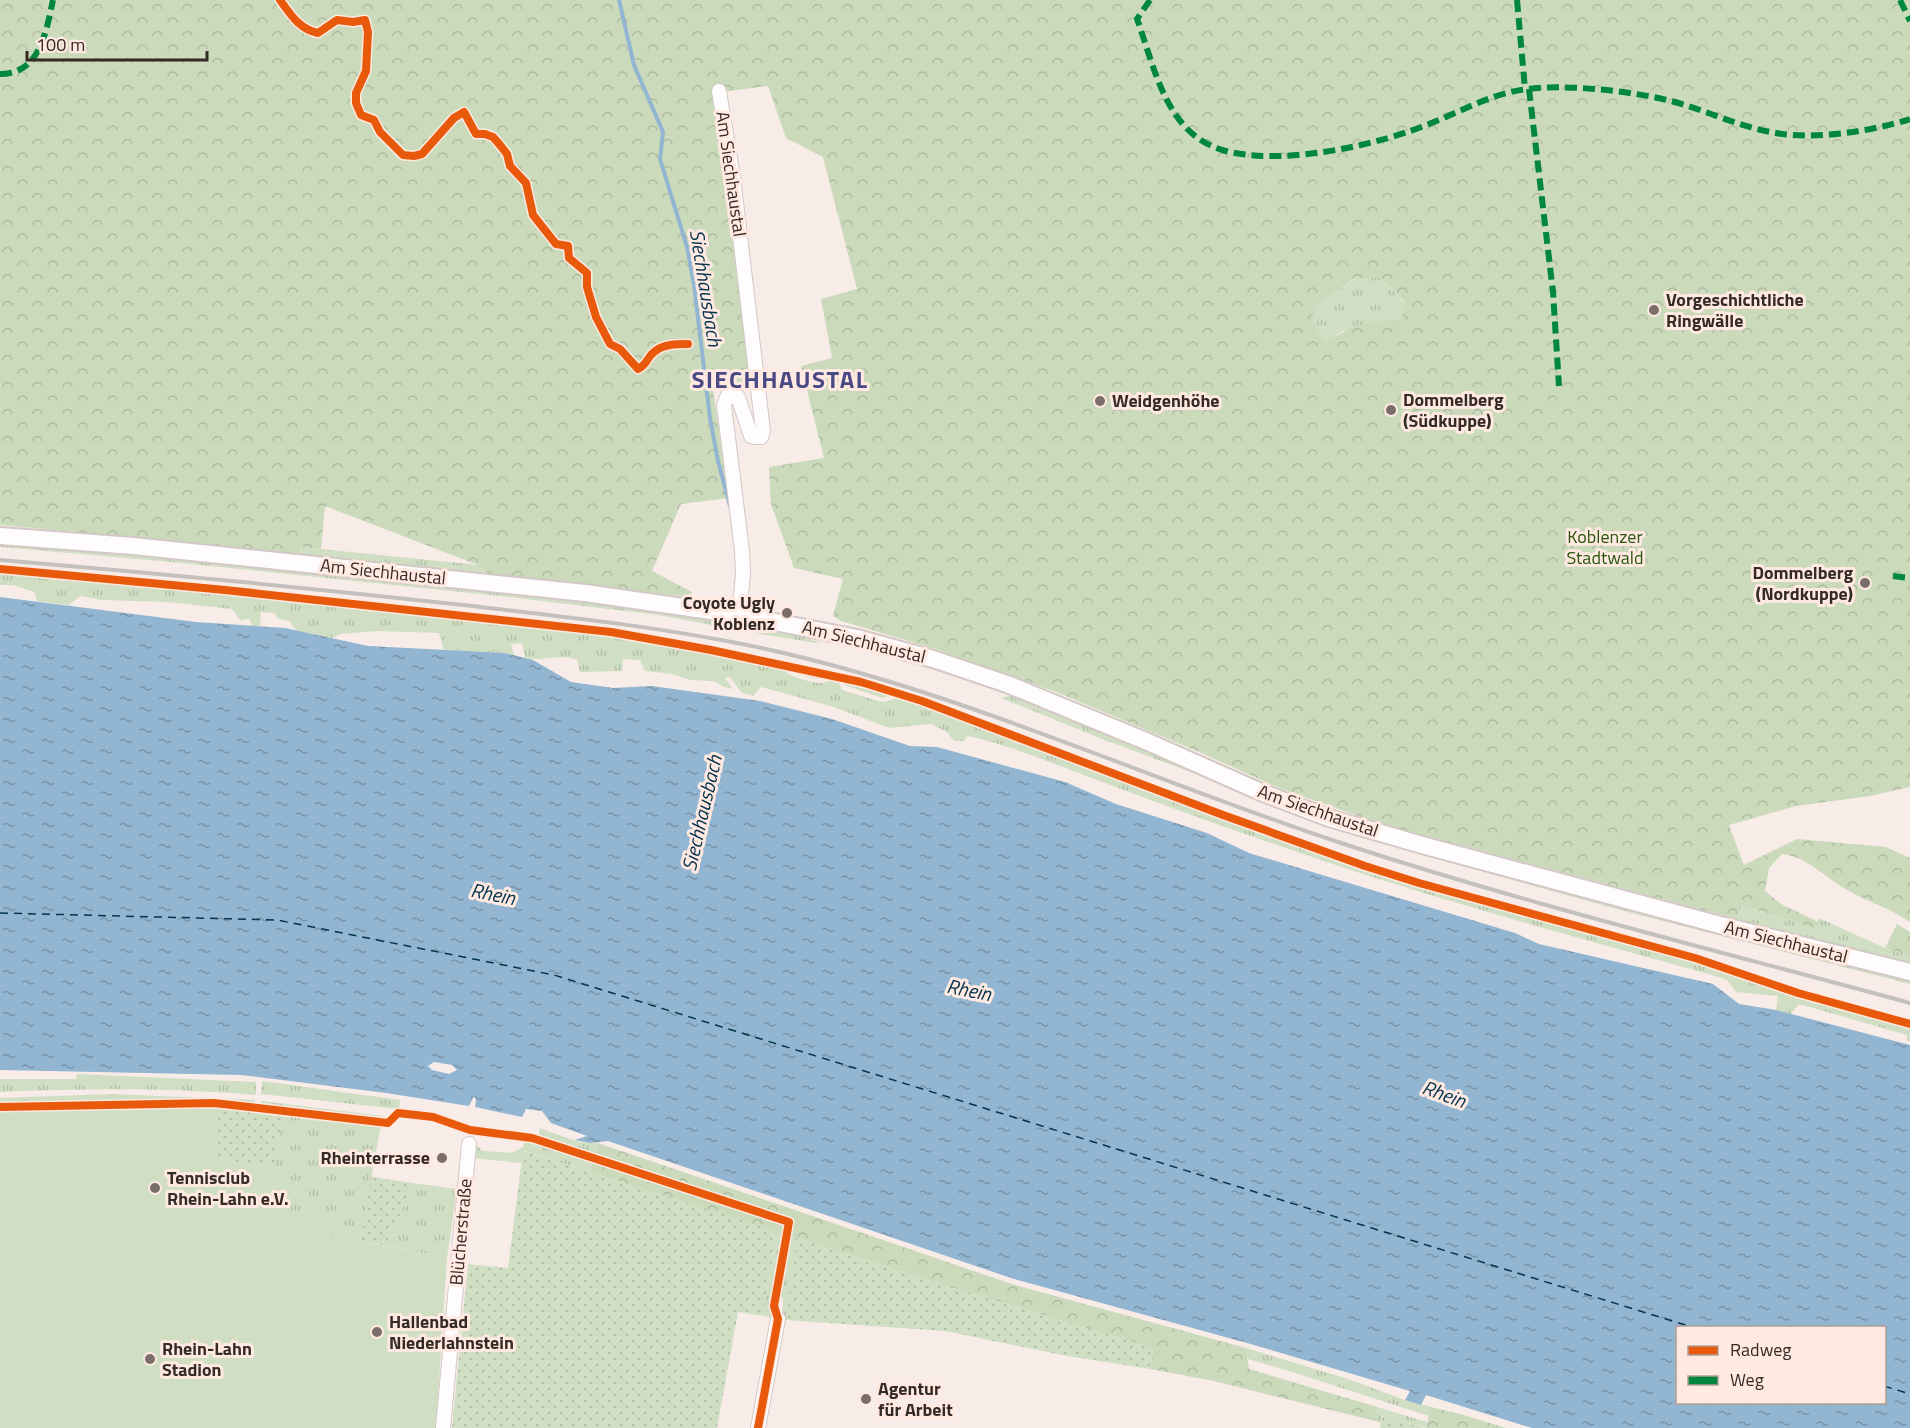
<svg xmlns="http://www.w3.org/2000/svg" width="1910" height="1428" font-family="'Titillium Web',sans-serif">
  <style>
    .grass { fill: url(#grass-tufts) }
    .forest { fill: url(#forest-crowns); fill-rule: evenodd }
    .garden { fill: url(#garden-dots) }
    .pitch { fill: #d0dec3 }
    .water { fill: url(#water-ripples); fill-rule: evenodd }
    .pier { fill: #f8ece8 }
    .lines { fill: none; stroke-linecap: round; stroke-linejoin: round }
    .stream { stroke: #92b5d1; stroke-width: 4 }
    .ferry { stroke: #03334e; stroke-width: 1.5; stroke-dasharray: 8 6; stroke-linecap: butt }
    .minor-casing { stroke: #d3c8c5; stroke-width: 16 }
    .major-casing { stroke: #d3c8c5; stroke-width: 20 }
    .minor { stroke: #fefcfc; stroke-width: 14 }
    .major { stroke: #fefcfc; stroke-width: 16 }
    .rail { stroke: #c3c0be; stroke-width: 4 }
    .quiet { stroke: #00873e; stroke-width: 6; stroke-dasharray: 12 6; stroke-linecap: butt }
    .cycleway-casing { stroke: #ffe9e1; stroke-width: 11 }
    .cycleway { stroke: #e8590c; stroke-width: 8 }
    .poi-dot { fill: #796e6a; stroke: #ffe9e1; stroke-width: 2 }
    .labels { text-anchor: middle; stroke-width: 6; stroke-linejoin: round; paint-order: stroke }
    .street-label { font-size: 18px; fill: #342a26; stroke: #ffe9e1 }
    .poi-label { font-size: 18px; font-weight: bold; fill: #342a26; stroke: #ffe9e1; text-anchor: start }
    .park-label { font-size: 18px; fill: #26560d; stroke: #ffe9e1 }
    .water-label { font-size: 20px; font-style: italic; fill: #03334e; stroke: #ffe9e1 }
    .district-label { font-size: 24px; font-weight: bold; letter-spacing: 1.5px; fill: #494986; stroke: #ffe9e1 }
  </style>
  <defs>
    <pattern id="grass-tufts" width="24" height="20" patternUnits="userSpaceOnUse" patternTransform="scale(1.5)"><rect width="24" height="20" fill="#d0dec3"/><path d="M3 7l-1-3M5 7V3M7 7l1-3M15 17l-1-3M17 17v-4M19 17l1-3" fill="none" stroke="#b3bfa7"/></pattern>
    <pattern id="forest-crowns" width="20" height="18" patternUnits="userSpaceOnUse" patternTransform="scale(1.5)"><rect width="20" height="18" fill="#cadabb"/><path d="M2 6a3 3 0 1 1 6 0M12 15a3 3 0 1 1 6 0" fill="none" stroke="#aebba1"/></pattern>
    <pattern id="garden-dots" width="8" height="8" patternUnits="userSpaceOnUse" patternTransform="scale(1.5)"><rect width="8" height="8" fill="#d0dec3"/><path d="M2 2h.1M6 6h.1" fill="none" stroke="#b3bfa7" stroke-width="1.8" stroke-linecap="round"/></pattern>
    <pattern id="water-ripples" width="26" height="14" patternUnits="userSpaceOnUse" patternTransform="scale(1.5)"><rect width="26" height="14" fill="#92b5d1"/><path d="M2 4q2-2 4 0t4 0M15 11q2-2 4 0t4 0" fill="none" stroke="#7893a9"/></pattern>
  </defs>
  <rect width="100%" height="100%" fill="#f8ece8"/>
  <path class="grass" d="M1356 278H1381L1405 303 1401 322 1342 331 1325 344 1312 318 1317 305Z
    M0 540 573 597 737 621 734 629 658 615 509 597 171 562 0 547Z
    M301 547 479 565 491 575 300 558Z
    M0 565 60 569V572L0 567Z
    M0 571 216 592 532 625 617 636 779 667C788 676 807 682 820 683 826 683 832 679 839 680L841 689 845 691 878 701 884 702 901 697 928 707 1217 816 1399 880 1674 955 1800 996 1910 1026V1041H1907V1035L1799 1004 1791 1014 1776 1010 1778 996 1736 992 1727 980 1705 973C1562 933 1419 895 1280 846 1218 825 1157 803 1097 780 1054 764 1013 746 968 736L963 741H954L947 732 931 724 889 728 834 707 761 687 753 696 741 692 730 677 725 678 733 689 724 687 714 681 691 680 672 674 645 671 640 660 623 659 622 671 580 672 577 660C561 653 542 662 525 658L522 643 511 644 514 655 505 653 444 650 439 633 378 631 341 634 332 638 297 631 289 621 277 618 275 613 261 612 260 626H253L249 619 240 620 232 609 168 602 101 600 80 596 69 605 37 601 34 592 13 585H0Z
    M742 621 775 627 823 644 755 633V629L740 627Z
    M783 666 826 676 831 678C817 682 795 674 783 666Z
    M844 680 894 694 882 698 847 686 843 684Z
    M1017 694 1271 802 1102 739 1001 698Z
    M1339 827 1820 958 1910 980V984L1616 909 1402 849Z
    M1739 905 1791 920 1813 929 1819 918 1885 948 1910 956V965L1737 919Z
    M77 1074 256 1082V1095C169 1088 87 1088 0 1092V1079H76Z
    M262 1081 400 1100 399 1109 261 1094Z
    M112 1094 255 1100 254 1104 189 1100 0 1104V1098Z
    M261 1101 383 1116 380 1119 260 1105Z
    M284 1113 381 1124 360 1241 327 1235 329 1220 271 1213 274 1167Z
    M540 1128C559 1135 578 1144 598 1143L590 1172 524 1151 522 1163 481 1159 473 1157 474 1143 483 1151 512 1153 523 1147 525 1139 537 1141Z
    M413 1183 457 1189 447 1258 387 1246Z
    M777 1231 784 1233 770 1307 774 1318 763 1316Z
    M791 1236 797 1238 785 1320H782L783 1298 780 1296Z
    M1246 1348 1348 1379 1405 1400 1431 1407 1429 1416 1289 1371 1248 1359Z
    M1377 1407 1427 1422 1426 1428 1383 1416 1381 1423 1375 1421Z"/>
  <path class="forest" d="M0 0H1910V787L1870 796 1796 806 1729 825 1744 865 1797 839 1886 847 1910 858V922C1893 909 1870 903 1851 892 1827 880 1809 857 1782 854L1769 868 1765 891 1781 904 1818 922 1813 929 1791 920 1739 905 1737 919 1384 825 1279 788 1199 752 1056 692 936 649 841 621 833 616 843 579 794 568 771 504 769 467 824 458 801 366 832 358 821 299 857 289 823 157 786 138 768 86 714 93 752 385 713 389 729 498 681 504 652 571 692 592 690 597 491 575 478 565 325 506 321 549 301 547 300 558 207 544 0 525ZM1355 278H1381L1405 302 1401 322C1371 317 1349 327 1325 343L1312 318 1317 305Z
    M1897 924 1910 932V956L1885 948Z
    M598 1143 1015 1285 1246 1348 1249 1369 1377 1407 1375 1421 1214 1381 1150 1369 1153 1348 957 1289 590 1172Z
    M1431 1407 1460 1414 1506 1428H1426Z"/>
  <path class="garden" d="M218 1108 284 1113 274 1167 218 1160Z
    M523 1151 777 1231 763 1316 738 1312 717 1428H452L468 1264 508 1268Z
    M371 1177 413 1183 387 1246 360 1241Z
    M797 1238 957 1289 1153 1348 1150 1369 1067 1356 945 1331 785 1320Z
    M1383 1416 1424 1428H1380Z"/>
  <path class="pitch" d="M87 1107 218 1108V1159L274 1167 271 1213 329 1219 328 1235 447 1258 436 1428H0V1110Z"/>
  <path class="water" d="M0 597 196 622 285 628 368 646 505 653 533 660 571 682 613 688 652 686 760 701 832 719 910 746 937 747 1065 782 1116 804 1207 833 1249 853 1515 933 1539 944 1713 984 1739 1004 1776 1010 1910 1045V1428H1532L1426 1395 1421 1405 1405 1400 1410 1391 1247 1343 1014 1279 608 1141 590 1143 575 1140 587 1136 551 1123 542 1111 526 1109 522 1117 475 1107 476 1100 474 1096 469 1106 386 1093 241 1075 0 1070ZM1678 1328H1884V1402H1678Z"/>
  <path class="pier" d="M434 1062 452 1065 457 1070 449 1074 432 1070 428 1066Z"/>
  <g class="lines">
    <path class="stream" d="M619 0 634 65 663 132 660 159 687 247 694 285 710 418 718 461 730 506"/>
    <path class="ferry" d="M0 913 277 920 554 975 1695 1328
      M1884 1386 1910 1394"/>
    <defs>
      <path id="minor" d="M719 91 733 177 763 431 761 437H755L751 436 738 397 732 394 728 395 724 405 742 551 743 574 739 615
        M443 1428 469 1144
        M758 1428 778 1319"/>
      <path id="major" d="M0 536 133 546 585 593 739 615 857 638 933 659 1007 684 1148 742 1263 793 1329 818 1422 845 1720 925 1910 972"/>
    </defs>
    <use href="#minor" class="minor-casing"/>
    <use href="#major" class="major-casing"/>
    <use href="#minor" class="minor"/>
    <use href="#major" class="major"/>
    <path class="rail" d="M0 560C155 573 309 588 463 605 558 616 653 626 747 645 952 687 1141 777 1338 842 1526 904 1719 951 1910 1003"/>
    <path class="quiet" d="M1150 0 1137 19C1155 68 1166 136 1226 151 1284 166 1380 145 1434 122 1466 109 1493 93 1528 89 1567 84 1629 91 1667 100 1704 109 1738 127 1776 133 1814 140 1873 131 1910 119
      M1517 0 1525 89
      M1900 0 1910 21
      M0 74C40 74 46 32 53 0
      M1529 89 1553 292 1559 386
      M1893 576 1910 578"/>
    <defs>
      <path id="cycleway" d="M280 0C291 15 299 29 318 33L337 20 353 22 365 20 368 32 366 71 356 93V103L361 115 374 120 380 132 403 155 414 156 422 154 454 118 464 112 476 134H485L493 137 500 145 507 154 510 166 526 183 533 215 556 244 568 246 569 258 587 273V287L596 317 610 344 620 349 638 369C648 364 647 357 654 352 663 344 676 344 688 344
        M0 569 225 590 611 632 711 650 861 682 922 701 1223 815 1365 866 1419 883 1695 958 1798 993 1910 1024
        M0 1107 214 1103 388 1123 398 1113 433 1117 470 1130 532 1138 789 1222 774 1306 778 1319 758 1428"/>
    </defs>
    <use href="#cycleway" class="cycleway-casing"/>
    <use href="#cycleway" class="cycleway"/>
  </g>
  <g class="poi-dot">
    <circle cx="1654" cy="310" r="6"/>
    <circle cx="1100" cy="401" r="6"/>
    <circle cx="1391" cy="410" r="6"/>
    <circle cx="1865" cy="583" r="6"/>
    <circle cx="787" cy="613" r="6"/>
    <circle cx="442" cy="1158" r="6"/>
    <circle cx="155" cy="1188" r="6"/>
    <circle cx="377" cy="1332" r="6"/>
    <circle cx="150" cy="1359" r="6"/>
    <circle cx="866" cy="1399" r="6"/>
  </g>
  <g class="labels">
    <g class="street-label">
      <text transform="translate(731 174) rotate(82)" y="6">Am Siechhaustal</text>
      <text transform="translate(383 572) rotate(6)" y="6">Am Siechhaustal</text>
      <text transform="translate(864 642) rotate(14)" y="6">Am Siechhaustal</text>
      <text transform="translate(1318 811) rotate(19)" y="6">Am Siechhaustal</text>
      <text transform="translate(1786 942) rotate(14)" y="6">Am Siechhaustal</text>
      <text transform="translate(461 1232) rotate(-85)" y="6">Blücherstraße</text>
    </g>
    <g class="poi-label">
      <text x="1666" y="306">Vorgeschichtliche<tspan x="1666" dy="21">Ringwälle</tspan></text>
      <text x="1403" y="406">Dommelberg<tspan x="1403" dy="21">(Südkuppe)</tspan></text>
      <text x="1112" y="407">Weidgenhöhe</text>
      <text x="1853" y="579" text-anchor="end">Dommelberg<tspan x="1853" dy="21">(Nordkuppe)</tspan></text>
      <text x="775" y="609" text-anchor="end">Coyote Ugly<tspan x="775" dy="21">Koblenz</tspan></text>
      <text x="430" y="1164" text-anchor="end">Rheinterrasse</text>
      <text x="167" y="1184">Tennisclub<tspan x="167" dy="21">Rhein-Lahn e.V.</tspan></text>
      <text x="389" y="1328">Hallenbad<tspan x="389" dy="21">Niederlahnstein</tspan></text>
      <text x="162" y="1355">Rhein-Lahn<tspan x="162" dy="21">Stadion</tspan></text>
      <text x="878" y="1395">Agentur<tspan x="878" dy="21">für Arbeit</tspan></text>
    </g>
    <g class="park-label">
      <text x="1605" y="543">Koblenzer<tspan x="1605" dy="21">Stadtwald</tspan></text>
    </g>
    <g class="water-label">
      <text transform="translate(706 288) rotate(81)" y="7">Siechhausbach</text>
      <text transform="translate(702 813) rotate(-77)" y="7">Siechhausbach</text>
      <text transform="translate(493 894) rotate(11)" y="7">Rhein</text>
      <text transform="translate(969 990) rotate(11)" y="7">Rhein</text>
      <text transform="translate(1444 1094) rotate(20)" y="7">Rhein</text>
    </g>
    <g class="district-label">
      <text x="780" y="388">SIECHHAUSTAL</text>
    </g>
  </g>
  <rect x="1676" y="1326" width="210" height="78" fill="#ffe9e1" stroke="#ae9d96" stroke-width="1.5"/>
  <rect x="1688" y="1346" width="30" height="9" fill="#e8590c" stroke="#ae9d96" stroke-width="1.5"/>
  <text x="1730" y="1356" font-size="18" fill="#342a26">Radweg</text>
  <rect x="1688" y="1376" width="30" height="9" fill="#00873e" stroke="#ae9d96" stroke-width="1.5"/>
  <text x="1730" y="1386" font-size="18" fill="#342a26">Weg</text>
  <path d="M27 51v9h180v-9" fill="none" stroke="#342a26" stroke-width="3"/>
  <text x="36" y="51" font-size="18" fill="#342a26" stroke="#ffe9e1" stroke-width="4.5" paint-order="stroke">100 m</text>
</svg>
